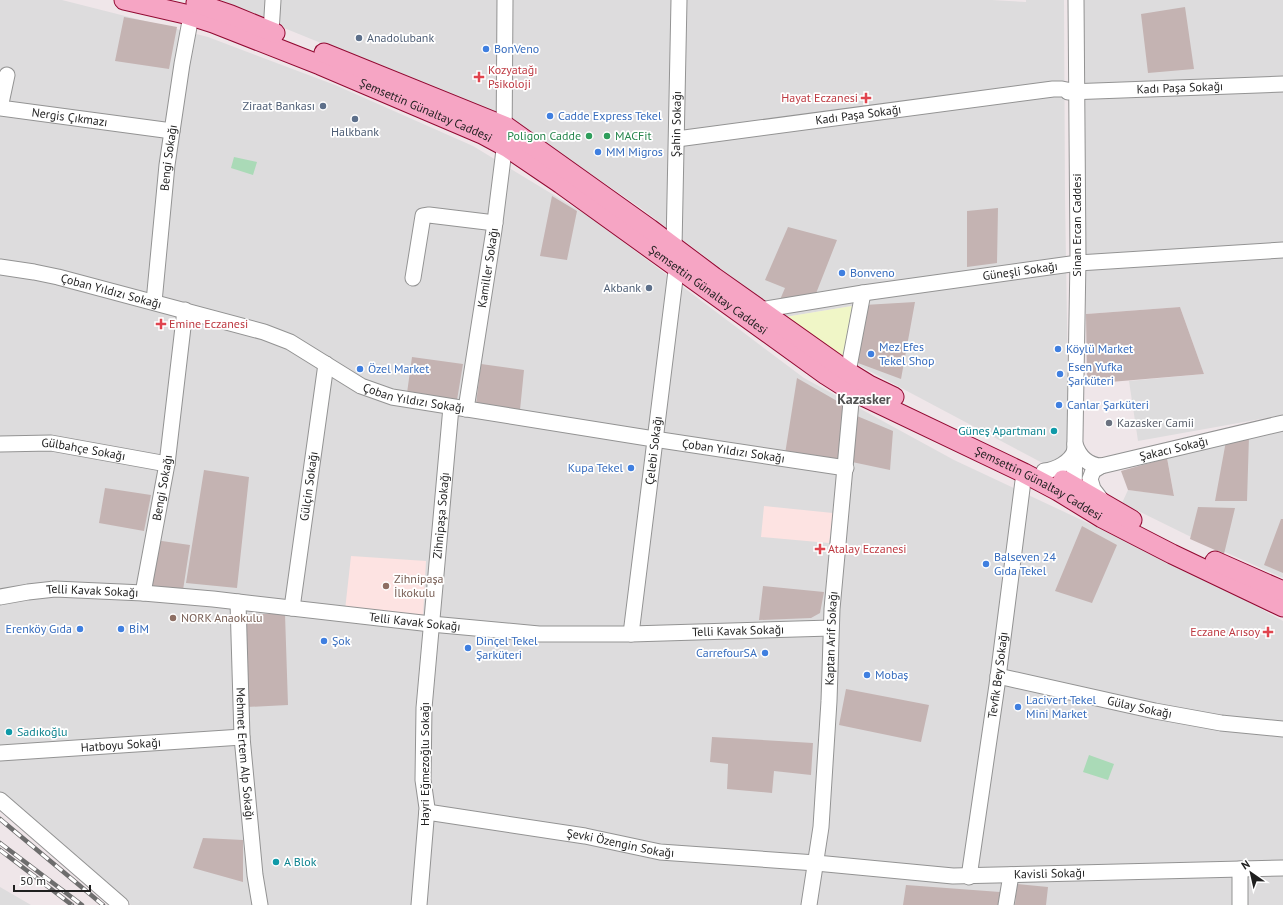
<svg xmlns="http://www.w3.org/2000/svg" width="1283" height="905" font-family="'PT Sans',sans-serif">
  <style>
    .residential { fill: #dddcdd }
    .education { fill: #fde3e2 }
    .construction { fill: #c4b3b2 }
    .park { fill: #f0f6c7 }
    .water { fill: #aadab7 }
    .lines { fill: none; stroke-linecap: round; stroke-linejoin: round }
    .minor-casing { stroke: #939393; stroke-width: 17 }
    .major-casing { stroke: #910931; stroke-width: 21 }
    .minor { stroke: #fff; stroke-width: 15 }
    .major { stroke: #f6a5c4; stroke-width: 19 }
    .rail-casing { stroke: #6d6d6d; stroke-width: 4.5 }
    .rail { stroke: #fff; stroke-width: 3; stroke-dasharray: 9; stroke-linecap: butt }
    .service-dot { fill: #5c6f8a; stroke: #fff; stroke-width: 1.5 }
    .shop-dot { fill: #3f7fe0; stroke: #fff; stroke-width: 1.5 }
    .health-dot { fill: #e0444e; stroke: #fff; stroke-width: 1.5 }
    .leisure-dot { fill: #2e9e5b; stroke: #fff; stroke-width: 1.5 }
    .worship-dot { fill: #6b7280; stroke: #fff; stroke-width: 1.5 }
    .culture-dot { fill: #0f9aa8; stroke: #fff; stroke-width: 1.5 }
    .education-dot { fill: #8d6e63; stroke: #fff; stroke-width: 1.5 }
    .labels { text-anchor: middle; stroke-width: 3.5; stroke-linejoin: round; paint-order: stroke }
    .service-label { font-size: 12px; fill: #4e5e75; stroke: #fff; text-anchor: end }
    .shop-label { font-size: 12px; fill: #366cbe; stroke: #fff; text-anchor: start }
    .health-label { font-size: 12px; fill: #be3a42; stroke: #fff; text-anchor: start }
    .street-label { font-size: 12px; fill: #1f1f1f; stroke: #fff }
    .leisure-label { font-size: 12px; fill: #27864d; stroke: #fff; text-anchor: end }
    .worship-label { font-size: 12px; fill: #5b616d; stroke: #fff; text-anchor: start }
    .culture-label { font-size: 12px; fill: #0d838f; stroke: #fff; text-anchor: start }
    .education-label { font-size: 12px; fill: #785e54; stroke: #fff; text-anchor: start }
    .quarter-label { font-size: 14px; font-weight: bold; fill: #525252; stroke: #fff }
  </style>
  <rect width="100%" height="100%" fill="#efe6e9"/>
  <path class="residential" d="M0 0H62L208 37 335 85 473 146 590 217 804 378 954 460 1209 580 1283 621V905H131L0 794Z
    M200 0H992L1026 2V0H1064L1065 198 1069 446 1052 468 843 357 852 306 785 317 642 209 515 122 289 30 223 6Z
    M1081 0H1283V415L1138 441 1129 381 1204 374 1180 307 1086 314 1082 201Z
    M1283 430V578L1187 535 1122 503 1128 490 1174 495 1167 458Z
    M0 887 31 905H0Z"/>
  <path class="education" d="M764 506 833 513 829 543 761 537Z
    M351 556 426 561 423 616 345 610Z"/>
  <path class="construction" d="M1185 7 1194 69 1148 73 1141 14Z
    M124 17 177 27 169 69 115 61Z
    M552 196 577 211 567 260 540 256Z
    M998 208 997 263 967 267V211Z
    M788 227 837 240 815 296 779 302 785 288 765 280Z
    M915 302 901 379 858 363 864 305Z
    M1180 307 1204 374 1087 384 1086 314Z
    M412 357 463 364 457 400 407 393Z
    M481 364 524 370 520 410 476 404Z
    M797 378 844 405 838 460 785 454Z
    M857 416 893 431 890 470 852 462Z
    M1249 436 1247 501H1215L1226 441Z
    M1167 458 1174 496 1128 490 1121 471Z
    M204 470 249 477 237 588 186 583Z
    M105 488 151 495 144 531 99 523Z
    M1198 507 1235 508 1224 554 1190 539Z
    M1281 519H1283V573L1264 565Z
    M1082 526 1117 545 1092 603 1055 591Z
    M155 540 190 545 183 590 148 586Z
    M763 586 824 592 820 613 811 618 759 620Z
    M244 614H285L288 705 247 707Z
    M846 689 929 705 921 742 839 725Z
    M712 737 813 743 811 775 774 771 772 793 727 789 728 764 710 762Z
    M203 838 243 840V882L193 868Z
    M1017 884 1048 887 1046 905H1015Z
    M906 885 1000 892 998 905H903Z"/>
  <path class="park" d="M852 306 843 357 785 317Z"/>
  <path class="water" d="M234 157 257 162 253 175 231 168Z
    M1089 755 1114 764 1108 780 1083 772Z"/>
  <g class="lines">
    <defs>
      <g id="minor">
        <path d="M271 32 273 0"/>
        <path id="s1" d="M7 75 0 108 172 131"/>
        <path id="s2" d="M1068 92 1283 84"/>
        <path id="s3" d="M677 139 1053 89H1062L1077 92"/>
        <path id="s4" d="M674 247 679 0"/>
        <path id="s5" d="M0 267 34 272 58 277 264 332 290 342 361 386 392 397 654 439 846 468"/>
        <path d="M413 278 423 216 429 215 495 223"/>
        <path id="s6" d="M154 302 167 165 182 64 191 16"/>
        <path id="s7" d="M760 310 863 293 1078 263 1283 250"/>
        <path id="s8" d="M466 409 494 230 504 150 505 0"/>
        <path id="s9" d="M0 444 51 443 167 464"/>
        <path id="s10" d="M1075 444C1079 456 1087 465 1101 466L1283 423"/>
        <path d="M1101 466 1093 471 1090 479 1093 489 1103 502"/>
        <path d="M1044 471C1056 470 1071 462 1075 450"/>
        <path d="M1074 496 1078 259 1076 0"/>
        <path id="s11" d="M143 593 167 464 185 310"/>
        <path id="s12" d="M0 597 28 592 55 589 143 593 213 599 431 624 539 634H631L831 628"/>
        <path id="s13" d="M238 602 242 737 255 875 260 905"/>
        <path id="s14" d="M292 608 326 364"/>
        <path id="s15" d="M631 634 675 279 677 265 683 261"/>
        <path id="s16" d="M998 676 1155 711 1221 723 1283 729"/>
        <path id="s17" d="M0 753 242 737"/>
        <path d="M0 800 121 905"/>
        <path id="s18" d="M427 812 585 836 660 852 816 863 953 876 1283 868"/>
        <path d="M1240 869V905"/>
        <path id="s19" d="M969 877 997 685 1024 473"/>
        <path id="s20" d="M419 905 427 808 423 780 424 708 451 407"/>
        <path id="s21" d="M809 905 821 827 829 701 832 609 852 391V379L848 372 863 293"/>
        <path d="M1006 905 1011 875"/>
      </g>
      <g id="major">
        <path id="s22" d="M124 0 185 14 213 23 320 65 482 134 508 148 561 184 826 375 848 389 1024 473 1058 491 1102 518 1172 554 1283 607"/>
        <path d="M196 3 231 15 275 33"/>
        <path d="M324 53 507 127 650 229 714 277 848 372 869 385 894 397"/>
        <path d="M1063 480 1132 520"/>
        <path d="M1215 561 1283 591"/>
      </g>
    </defs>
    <use href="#minor" class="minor-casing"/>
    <use href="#major" class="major-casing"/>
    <use href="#minor" class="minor"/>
    <use href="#major" class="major"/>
    <defs>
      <path id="rail" d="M0 819 103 905
        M0 843 82 905
        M0 850 72 905"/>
    </defs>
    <use href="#rail" class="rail-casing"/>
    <use href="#rail" class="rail"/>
  </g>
  <g class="service-dot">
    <circle cx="359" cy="38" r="4"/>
    <circle cx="323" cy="106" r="4"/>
    <circle cx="355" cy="119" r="4"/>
    <circle cx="649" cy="288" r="4"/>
  </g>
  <g class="shop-dot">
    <circle cx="486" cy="49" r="4"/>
    <circle cx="550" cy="116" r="4"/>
    <circle cx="598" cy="152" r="4"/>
    <circle cx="842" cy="273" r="4"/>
    <circle cx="1058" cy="349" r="4"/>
    <circle cx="871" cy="354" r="4"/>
    <circle cx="360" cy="369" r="4"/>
    <circle cx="1060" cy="374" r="4"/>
    <circle cx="1059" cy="405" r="4"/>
    <circle cx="631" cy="468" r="4"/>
    <circle cx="986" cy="564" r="4"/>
    <circle cx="80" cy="629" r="4"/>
    <circle cx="121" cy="629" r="4"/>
    <circle cx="324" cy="641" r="4"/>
    <circle cx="468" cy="648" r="4"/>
    <circle cx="765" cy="653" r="4"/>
    <circle cx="867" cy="675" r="4"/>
    <circle cx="1018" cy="707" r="4"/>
  </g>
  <g class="health-dot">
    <path d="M477 71h4v4h4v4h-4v4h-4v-4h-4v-4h4z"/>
    <path d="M864 92h4v4h4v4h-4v4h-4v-4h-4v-4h4z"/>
    <path d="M159 318h4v4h4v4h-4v4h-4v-4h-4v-4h4z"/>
    <path d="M818 543h4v4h4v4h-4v4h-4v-4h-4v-4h4z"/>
    <path d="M1266 626h4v4h4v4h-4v4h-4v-4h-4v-4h4z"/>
  </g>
  <g class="leisure-dot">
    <circle cx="589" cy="136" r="4"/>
    <circle cx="607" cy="136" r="4"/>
  </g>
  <circle class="worship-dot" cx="1109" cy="423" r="4"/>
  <g class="culture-dot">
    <circle cx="1054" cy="431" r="4"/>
    <circle cx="9" cy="732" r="4"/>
    <circle cx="276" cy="862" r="4"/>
  </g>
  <g class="education-dot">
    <circle cx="386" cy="586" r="4"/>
    <circle cx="173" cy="618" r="4"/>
  </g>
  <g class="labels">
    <g class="service-label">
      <text x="367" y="42" text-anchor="start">Anadolubank</text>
      <text x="315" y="110">Ziraat Bankası</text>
      <text x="355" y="136" text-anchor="middle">Halkbank</text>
      <text x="641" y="292">Akbank</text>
    </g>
    <g class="shop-label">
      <text x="494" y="53">BonVeno</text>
      <text x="558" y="120">Cadde Express Tekel</text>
      <text x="606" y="156">MM Migros</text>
      <text x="850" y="277">Bonveno</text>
      <text x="879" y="351">Mez Efes<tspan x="879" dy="14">Tekel Shop</tspan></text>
      <text x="1066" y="353">Köylü Market</text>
      <text x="1068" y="371">Esen Yufka<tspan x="1068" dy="14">Şarküteri</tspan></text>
      <text x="368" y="373">Özel Market</text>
      <text x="1067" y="409">Canlar Şarküteri</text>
      <text x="623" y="472" text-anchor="end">Kupa Tekel</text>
      <text x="994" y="561">Balseven 24<tspan x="994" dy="14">Gıda Tekel</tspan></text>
      <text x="72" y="633" text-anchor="end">Erenköy Gıda</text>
      <text x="129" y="633">BİM</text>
      <text x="332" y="645">Şok</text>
      <text x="476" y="645">Dinçel Tekel<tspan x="476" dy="14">Şarküteri</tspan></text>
      <text x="757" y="657" text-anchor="end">CarrefourSA</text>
      <text x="875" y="679">Mobaş</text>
      <text x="1026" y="704">Lacivert Tekel<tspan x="1026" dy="14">Mini Market</tspan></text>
    </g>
    <g class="health-label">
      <text x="488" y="74">Kozyatağı<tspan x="488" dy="14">Psikoloji</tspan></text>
      <text x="858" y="102" text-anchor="end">Hayat Eczanesi</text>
      <text x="169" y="328">Emine Eczanesi</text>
      <text x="828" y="553">Atalay Eczanesi</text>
      <text x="1260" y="636" text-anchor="end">Eczane Arısoy</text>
    </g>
    <g class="street-label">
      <text dy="4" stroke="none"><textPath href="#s2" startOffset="112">Kadı Paşa Sokağı</textPath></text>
      <text dy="4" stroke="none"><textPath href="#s22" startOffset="322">Şemsettin Günaltay Caddesi</textPath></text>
      <text dy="4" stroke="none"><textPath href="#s3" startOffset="183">Kadı Paşa Sokağı</textPath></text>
      <text dy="4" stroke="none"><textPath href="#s1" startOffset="104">Nergis Çıkmazı</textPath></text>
      <text dy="4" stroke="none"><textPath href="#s4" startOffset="123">Şahin Sokağı</textPath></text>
      <text dy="4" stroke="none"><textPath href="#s6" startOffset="145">Bengi Sokağı</textPath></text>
      <text transform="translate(1077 225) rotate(-90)" y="4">Sinan Ercan Caddesi</text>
      <text dy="4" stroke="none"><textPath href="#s8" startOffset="143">Kamiller Sokağı</textPath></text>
      <text dy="4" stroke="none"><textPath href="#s7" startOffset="263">Güneşli Sokağı</textPath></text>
      <text dy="4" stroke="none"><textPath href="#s22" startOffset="658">Şemsettin Günaltay Caddesi</textPath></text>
      <text dy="4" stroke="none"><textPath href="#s5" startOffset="114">Çoban Yıldızı Sokağı</textPath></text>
      <text dy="4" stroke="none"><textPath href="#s5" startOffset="438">Çoban Yıldızı Sokağı</textPath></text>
      <text dy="4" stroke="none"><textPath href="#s10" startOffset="111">Şakacı Sokağı</textPath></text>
      <text dy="4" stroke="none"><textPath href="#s9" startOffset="84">Gülbahçe Sokağı</textPath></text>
      <text dy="4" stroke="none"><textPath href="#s15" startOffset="185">Çelebi Sokağı</textPath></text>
      <text dy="4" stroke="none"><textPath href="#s5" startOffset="762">Çoban Yıldızı Sokağı</textPath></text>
      <text dy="4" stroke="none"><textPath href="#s22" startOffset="1042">Şemsettin Günaltay Caddesi</textPath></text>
      <text dy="4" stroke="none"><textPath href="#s14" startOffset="123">Gülçin Sokağı</textPath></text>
      <text dy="4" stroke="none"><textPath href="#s11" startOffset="107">Bengi Sokağı</textPath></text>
      <text dy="4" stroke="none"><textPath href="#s20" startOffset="391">Zihnipaşa Sokağı</textPath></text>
      <text dy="4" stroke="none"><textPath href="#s12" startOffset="93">Telli Kavak Sokağı</textPath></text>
      <text dy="4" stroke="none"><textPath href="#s12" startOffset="417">Telli Kavak Sokağı</textPath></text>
      <text dy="4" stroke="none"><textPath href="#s12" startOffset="741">Telli Kavak Sokağı</textPath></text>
      <text dy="4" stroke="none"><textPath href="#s21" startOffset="268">Kaptan Arif Sokağı</textPath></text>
      <text dy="4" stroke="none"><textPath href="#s19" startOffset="204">Tevfik Bey Sokağı</textPath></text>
      <text dy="4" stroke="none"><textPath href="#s16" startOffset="145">Gülay Sokağı</textPath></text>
      <text dy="4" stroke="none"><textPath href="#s17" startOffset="121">Hatboyu Sokağı</textPath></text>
      <text dy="4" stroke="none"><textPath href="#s13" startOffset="152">Mehmet Ertem Alp Sokağı</textPath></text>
      <text transform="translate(425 764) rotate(-90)" y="4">Hayri Eğmezoğlu Sokağı</text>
      <text dy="4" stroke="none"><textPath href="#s18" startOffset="196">Şevki Özengin Sokağı</textPath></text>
      <text dy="4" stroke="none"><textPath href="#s18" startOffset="627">Kavisli Sokağı</textPath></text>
    </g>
    <g class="leisure-label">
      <text x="581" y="140">Poligon Cadde</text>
      <text x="615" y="140" text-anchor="start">MACFit</text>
    </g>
    <g class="worship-label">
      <text x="1117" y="427">Kazasker Camii</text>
    </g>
    <g class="culture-label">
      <text x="1046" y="435" text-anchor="end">Güneş Apartmanı</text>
      <text x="17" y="736">Sadıkoğlu</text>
      <text x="284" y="866">A Blok</text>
    </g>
    <g class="education-label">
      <text x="394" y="583">Zihnipaşa<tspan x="394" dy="14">İlkokulu</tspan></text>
      <text x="181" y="622">NORK Anaokulu</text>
    </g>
    <g class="quarter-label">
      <text x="864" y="404">Kazasker</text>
    </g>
  </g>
  <g transform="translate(1251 873) rotate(326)" stroke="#ffffff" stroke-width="3" paint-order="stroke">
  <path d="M0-3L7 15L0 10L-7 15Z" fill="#1f1f1f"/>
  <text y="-6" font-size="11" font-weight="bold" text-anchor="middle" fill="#1f1f1f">N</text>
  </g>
  <path d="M14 885v6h76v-6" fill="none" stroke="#1f1f1f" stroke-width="2"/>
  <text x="20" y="885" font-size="12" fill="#1f1f1f" stroke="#ffffff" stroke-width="3" paint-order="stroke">50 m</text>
</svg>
